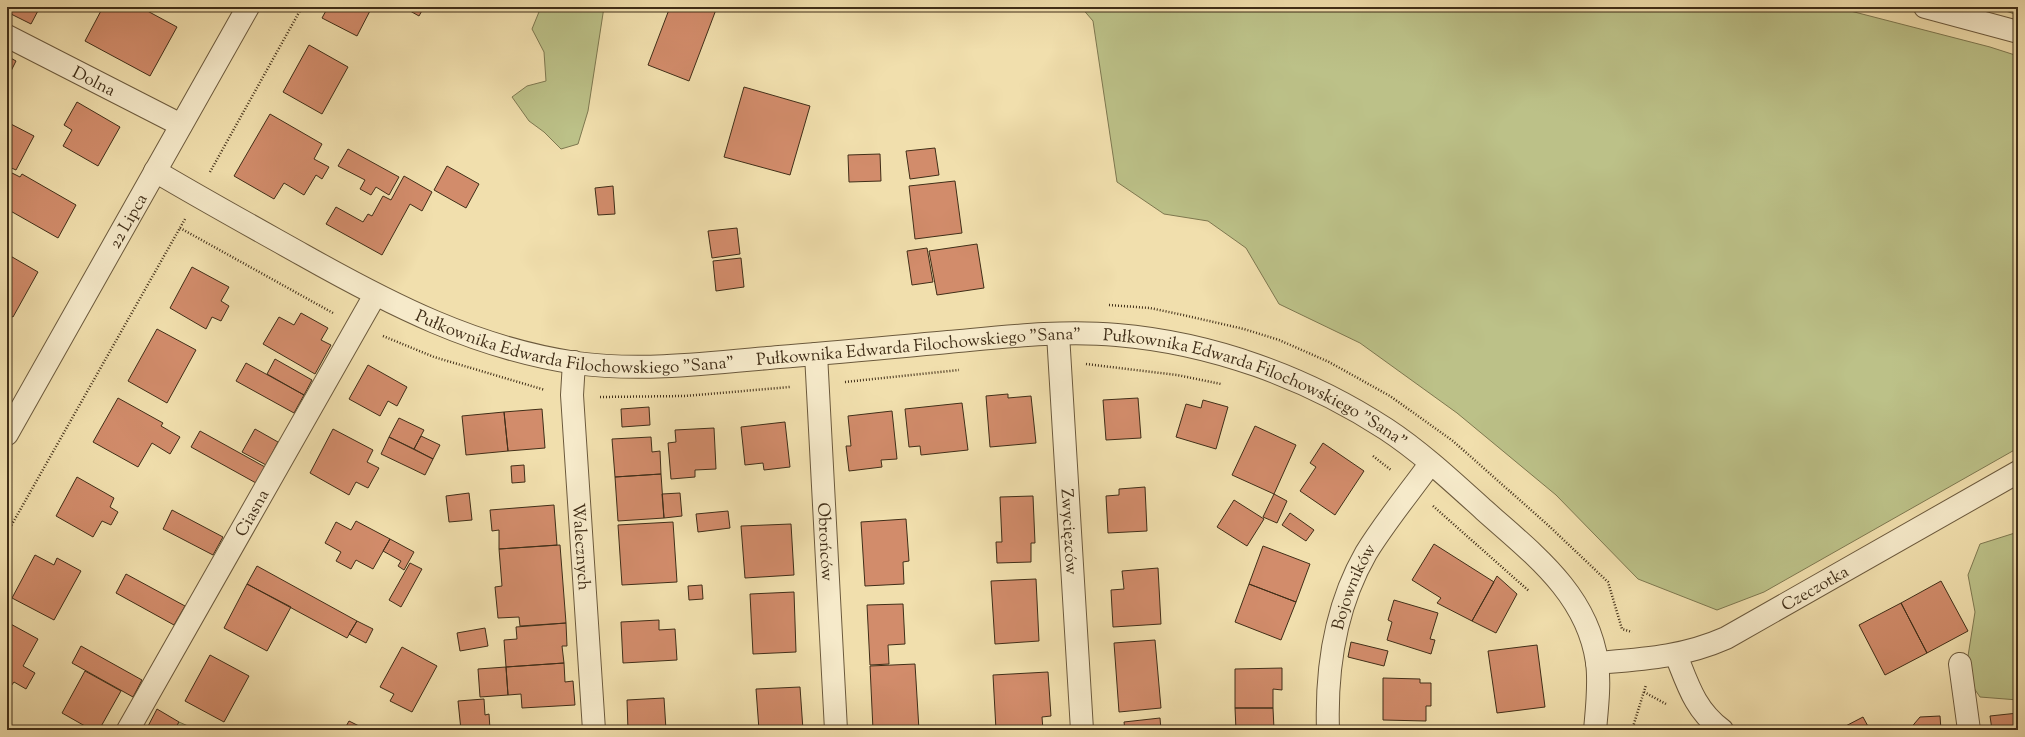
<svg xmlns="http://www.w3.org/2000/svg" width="2025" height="737" font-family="'Sorts Mill Goudy',serif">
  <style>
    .green { fill: #bcc188; stroke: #7e7850 }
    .building { fill: #d28c6b; stroke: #402e18 }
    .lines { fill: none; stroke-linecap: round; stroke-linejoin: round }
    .street-casing { stroke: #6c5a3d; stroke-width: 24 }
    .path { stroke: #402e18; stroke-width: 2.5; stroke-dasharray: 1 2; stroke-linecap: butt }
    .street { stroke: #f6eaca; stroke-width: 22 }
    .labels { text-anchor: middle; stroke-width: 3; stroke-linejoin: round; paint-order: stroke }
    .street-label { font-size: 17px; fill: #402e18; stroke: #f6eaca }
  </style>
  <rect width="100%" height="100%" fill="#f1dfad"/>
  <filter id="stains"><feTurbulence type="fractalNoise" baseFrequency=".005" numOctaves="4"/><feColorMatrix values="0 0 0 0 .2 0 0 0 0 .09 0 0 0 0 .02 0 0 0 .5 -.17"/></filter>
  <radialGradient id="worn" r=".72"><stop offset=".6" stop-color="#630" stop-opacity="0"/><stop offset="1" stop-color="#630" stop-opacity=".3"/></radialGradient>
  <path class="green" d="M541 7H604L588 111 578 144 561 149 544 132 529 121 512 97 527 86 546 81 544 52 532 29Z
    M1081 7H1835L1990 47 2018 56V448L1764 592 1717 610 1638 579 1556 495 1457 413 1360 343 1279 304 1246 248 1208 221 1164 214 1117 182 1093 21Z
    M1993 7H2018V15Z
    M2018 532V700L1980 697 1965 675 1975 612 1968 575 1980 544Z
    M179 722 197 730H174Z"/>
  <path class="building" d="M7 7H40L31 24 7 12Z
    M103 7H140L177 27 150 76 85 41Z
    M328 7H372L357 36 322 18Z
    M403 7H424L419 16Z
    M670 7H717L689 81 648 65Z
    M309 45 348 67 322 114 283 92Z
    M7 56 16 61 7 79Z
    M744 87 810 106 790 175 724 157Z
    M77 102 120 127 98 166 63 146 72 130 64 125Z
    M270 114 322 144 314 159 329 167 322 179 316 175 304 195 284 183 274 199 234 176Z
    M7 122 34 136 16 170 7 166Z
    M935 148 939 175 910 179 906 151Z
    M348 149 399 177 389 195 376 187 371 195 360 189 365 180 338 166Z
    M880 154 881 181 849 182 848 155Z
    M447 166 479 184 466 208 434 190Z
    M12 173 20 177 22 174 76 205 58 238 7 209V182Z
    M404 176 432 192 422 211 410 204 382 255 326 224 336 207 363 222 368 214 372 216 383 196 391 200Z
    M955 181 962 233 915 239 909 186Z
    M613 186 615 214 598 215 595 188Z
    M737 228 740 254 712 258 708 231Z
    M977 244 984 288 937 295 929 251Z
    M927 248 933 282 912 285 907 251Z
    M7 254 38 272 13 317 7 314Z
    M741 258 744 287 716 291 713 261Z
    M192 267 229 287 221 301 229 306 221 321 212 317 206 329 170 308Z
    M301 313 328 328 321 340 331 345 315 374 263 344 279 317 294 325Z
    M157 329 196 350 167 403 128 381Z
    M275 359 312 380 304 395 267 374Z
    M246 363 304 395 294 413 236 381Z
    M368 365 407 387 397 406 388 401 380 416 349 399Z
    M1008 394V398L1031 396 1036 443 990 447 986 396Z
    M118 398 163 423 161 426 180 437 170 454 152 443 138 467 93 442Z
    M1138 398 1141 438 1106 440 1103 400Z
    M1203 400 1228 407 1216 449 1176 437 1186 404 1201 408Z
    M962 403 968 450 921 455 920 446 909 447 905 409Z
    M649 407 650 425 622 427 621 409Z
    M542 409 545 448 508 451 504 412Z
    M892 411 897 459 881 460 882 467 849 471 846 446H851L848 416Z
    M504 412 508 451 466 455 462 416Z
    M399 418 424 430 414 449 389 437Z
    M785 422 790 467 764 470 763 463 745 465 741 427Z
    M1255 426 1296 445 1274 494 1232 475Z
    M714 428 716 469 695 470V477L671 479 668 443 676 442 675 430Z
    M255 429 278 442 266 465 242 452Z
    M333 429 373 450 367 462 379 468 368 488 356 482 349 495 310 473Z
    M200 431 265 467 256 483 191 447Z
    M421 436 440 445 433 459 414 449Z
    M389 437 433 459 425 475 381 454Z
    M651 437 652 452 660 451 661 474 615 477 612 439Z
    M1323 443 1364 471 1335 515 1300 491 1316 467 1310 463Z
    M524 465 525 482 512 483 511 466Z
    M661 474 664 518 618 521 615 477Z
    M77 477 114 498 110 507 118 512 111 525 102 521 93 537 56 516Z
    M1145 487 1147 531 1108 533 1106 496 1119 495V489Z
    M469 493 472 520 449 522 446 496Z
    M680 493 682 516 664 518 662 494Z
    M1274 494 1287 501 1277 523 1263 517Z
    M1033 496 1035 543H1031V562L997 563 996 542H1002L1000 497Z
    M1234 500 1264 519 1247 546 1217 527Z
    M554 505 557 545 499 549V530L492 531 490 510Z
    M172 510 223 537 213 555 163 529Z
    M728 511 730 528 698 532 696 514Z
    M1290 513 1314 530 1306 541 1282 525Z
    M906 519 909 561 903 562 904 584 865 586 861 522Z
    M356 521 390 539 373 569 356 560 351 569 336 561 341 552 325 543 336 522 351 530Z
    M673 522 677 582 622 585 618 525Z
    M791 524 794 575 745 578 741 526Z
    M390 539 414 552 404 570 398 566 401 561 383 551Z
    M1434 544 1494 582 1472 621 1437 603 1441 598 1412 580Z
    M560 545 566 623 520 626 519 617 498 618 495 587 502 586 499 549Z
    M1263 546 1310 564 1296 602 1249 584Z
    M35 555 54 565 57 558 81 571 54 620 12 598Z
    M410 563 422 569 401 607 389 600Z
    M257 566 357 621 347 638 247 584Z
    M1158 568 1161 624 1113 627 1111 590 1124 589 1122 571Z
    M126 574 185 606 174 625 116 593Z
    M1497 576 1517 594 1496 633 1472 621Z
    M1036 579 1039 641 995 644 991 581Z
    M1941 581 1968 631 1927 653 1901 603Z
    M247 584 291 607 267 651 224 628Z
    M1249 584 1296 602 1281 640 1235 622Z
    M702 585 703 599 689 600 688 586Z
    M794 592 796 652 753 654 750 594Z
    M1394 600 1438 613 1430 639 1435 640 1431 654 1387 640 1392 622 1388 620Z
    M1901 603 1927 653 1885 675 1859 625Z
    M903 604 905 644 888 645 889 664 870 665 867 605Z
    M659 620V630L675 629 677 660 623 663 621 622Z
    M357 621 373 629 366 643 349 634Z
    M7 622 38 639 23 666 35 673 26 689 14 682 11 686 7 684Z
    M566 623 567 646H562L564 663 506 667 504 640 517 639 516 627Z
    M485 628 488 646 460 651 457 633Z
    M1155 640 1161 708 1119 712 1114 643Z
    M1351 642 1388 651 1384 666 1348 657Z
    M1537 645 1545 707 1497 713 1488 651Z
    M81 646 142 680 133 697 72 663Z
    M402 647 437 666 412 712 390 701 394 694 380 687Z
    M210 655 249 676 224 722 185 701Z
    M564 663 565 682 573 681 575 705 522 708 521 694 508 695 506 667Z
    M915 664 919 730H873L870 666Z
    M506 667 508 695 480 697 478 669Z
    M1282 668V690L1273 689V708H1235V669Z
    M85 671 121 691 99 730H92L62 713Z
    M1048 672 1051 716 1042 717 1043 730H996L993 675Z
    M1383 678 1420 679V683H1431V706H1426V721L1383 720Z
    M800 687 803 730H759L756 689Z
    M664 698 666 730H628L627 700Z
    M484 699 485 715 489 714 490 729 461 730 458 701Z
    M1235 708H1273L1274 729 1282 730H1236Z
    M157 709 179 722 174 730H146Z
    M2018 713V730H1992L1990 716Z
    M1940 716 1941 730H1909L1920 717Z
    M1863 717 1870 730H1838Z
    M1160 718 1161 730H1125L1124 722Z
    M349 721 367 730H344Z"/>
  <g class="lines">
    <defs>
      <g id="street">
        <path d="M1925 7 2018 32"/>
        <path id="s1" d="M7 36 181 125"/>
        <path id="s2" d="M155 171C204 200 253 227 303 255 390 304 475 348 576 363 643 372 712 363 779 357 835 353 892 347 948 342 1004 337 1061 330 1117 335 1212 343 1306 377 1386 429 1421 452 1453 482 1484 510 1532 553 1587 593 1597 662 1600 684 1597 708 1595 730"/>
        <path id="s3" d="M1058 334 1082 730"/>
        <path id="s4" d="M816 354 836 730"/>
        <path id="s5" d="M574 362 572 395 594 730"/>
        <path id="s6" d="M7 434 248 7"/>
        <path d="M1676 655C1688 685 1695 710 1722 730"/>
        <path id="s7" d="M1597 663C1644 659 1683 657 1726 638L2018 472"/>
        <path d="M1960 664 1969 730"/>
        <path id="s8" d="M128 730 375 295"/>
        <path id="s9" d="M1328 730C1326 669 1335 607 1366 553 1385 522 1409 493 1430 464"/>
      </g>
    </defs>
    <use href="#street" class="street-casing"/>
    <path class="path" d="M210 172 302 7
      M180 228 333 313
      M1109 305 1150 308 1183 315 1244 329 1279 340 1329 362 1390 396 1453 441 1549 526 1608 582 1622 629 1632 632
      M383 336 434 357 545 390
      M1086 364 1177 375 1221 384
      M845 382 959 370
      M600 397 685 396 790 387
      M1373 456 1391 470
      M1433 506 1529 591
      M7 533 185 219
      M1644 692 1666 704
      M1632 730 1646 685"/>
    <use href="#street" class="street"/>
  </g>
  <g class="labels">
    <g class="street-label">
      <text dy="6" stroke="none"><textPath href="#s1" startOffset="98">Dolna</textPath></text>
      <text dy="6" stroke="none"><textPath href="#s6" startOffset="245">22 Lipca</textPath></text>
      <text dy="6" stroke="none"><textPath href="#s2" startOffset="461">Pułkownika Edwarda Filochowskiego "Sana"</textPath></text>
      <text dy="6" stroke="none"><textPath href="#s2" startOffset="809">Pułkownika Edwarda Filochowskiego "Sana"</textPath></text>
      <text dy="6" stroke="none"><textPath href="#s2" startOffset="1157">Pułkownika Edwarda Filochowskiego "Sana"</textPath></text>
      <text dy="6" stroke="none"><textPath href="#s8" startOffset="250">Ciasna</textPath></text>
      <text dy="6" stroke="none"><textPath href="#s3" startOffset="198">Zwycięzców</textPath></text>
      <text dy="6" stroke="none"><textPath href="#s4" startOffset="188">Obrońców</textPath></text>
      <text dy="6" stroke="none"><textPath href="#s5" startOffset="185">Walecznych</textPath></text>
      <text dy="6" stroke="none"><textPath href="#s7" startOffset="234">Czeczotka</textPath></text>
      <text dy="6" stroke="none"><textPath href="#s9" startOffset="147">Bojowników</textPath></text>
    </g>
  </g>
  <rect width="2025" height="737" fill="none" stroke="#f1dfad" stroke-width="24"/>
  <rect x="8" y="8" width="2009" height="721" fill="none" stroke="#402e18" stroke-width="2"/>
  <rect x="12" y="12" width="2001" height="713" fill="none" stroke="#402e18"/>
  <rect width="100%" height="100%" filter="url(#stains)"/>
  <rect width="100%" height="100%" fill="url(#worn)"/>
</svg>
